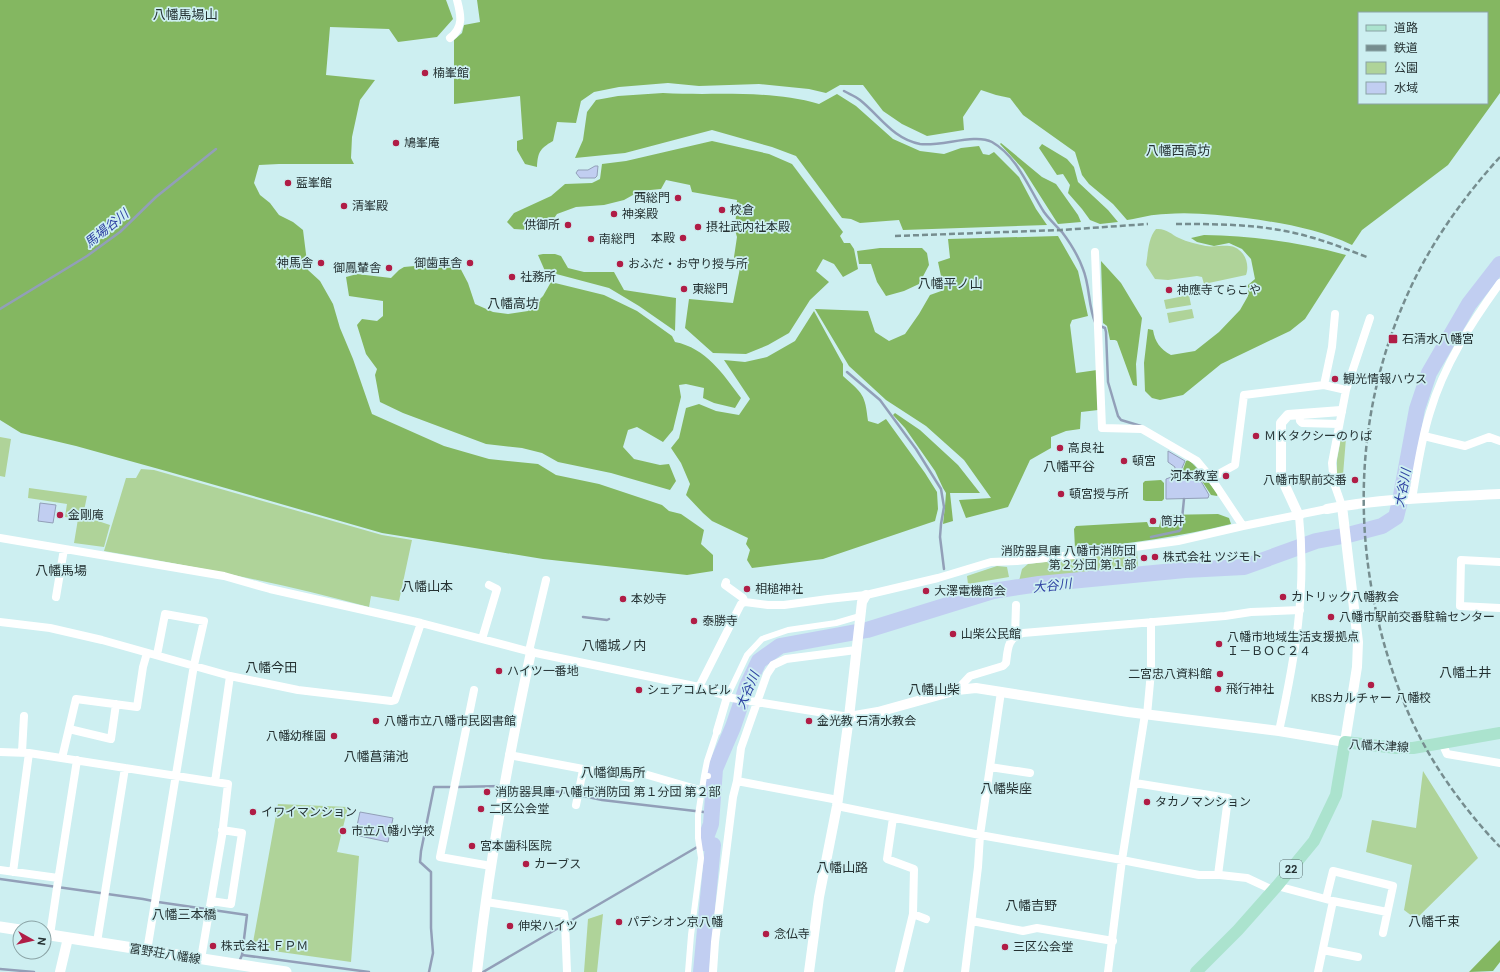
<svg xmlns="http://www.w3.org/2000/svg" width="1500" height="972" font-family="'DM Sans','Noto Sans JP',sans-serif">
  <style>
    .green { fill: #afd399 }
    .forest { fill: #84b761; fill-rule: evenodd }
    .water { fill: #c1cef1; stroke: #929fb8 }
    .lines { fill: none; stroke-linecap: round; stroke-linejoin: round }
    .stream { stroke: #929fb8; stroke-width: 2.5 }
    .river { stroke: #c1cef1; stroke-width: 16 }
    .pedestrian { stroke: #fff; stroke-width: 6 }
    .minor { stroke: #fff; stroke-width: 8 }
    .tertiary { stroke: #fff; stroke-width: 10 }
    .secondary { stroke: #fff; stroke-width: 11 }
    .primary { stroke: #abe3ce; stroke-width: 12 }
    .rail { stroke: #768d8f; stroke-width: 2.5; stroke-dasharray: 6 3; stroke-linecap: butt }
    .poi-dot { fill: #b01d46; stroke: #cdeff1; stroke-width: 1.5 }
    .labels { text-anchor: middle; stroke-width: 3.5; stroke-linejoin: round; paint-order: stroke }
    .shield { fill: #cdeff1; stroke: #576b6c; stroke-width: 1 }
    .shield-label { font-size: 11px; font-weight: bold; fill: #253233 }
    .poi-label { font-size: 12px; fill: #253233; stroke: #cdeff1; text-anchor: start }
    .street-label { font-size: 12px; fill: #253233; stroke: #cdeff1 }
    .neighbourhood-label { font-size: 13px; fill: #253233; stroke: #cdeff1 }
    .water-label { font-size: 13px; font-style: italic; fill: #2e41a2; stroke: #cdeff1 }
  </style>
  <rect width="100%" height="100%" fill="#cdeff1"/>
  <path class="green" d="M1156 229C1166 228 1171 234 1179 238 1187 242 1197 244 1206 246 1216 248 1231 242 1239 250 1247 256 1249 267 1246 275L1204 284 1202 277 1197 276 1168 280 1155 279 1146 265C1148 254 1148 238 1156 229Z
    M1189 295 1191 305 1166 309 1164 300Z
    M1192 309 1194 318 1169 323 1167 313Z
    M0 437 11 439 5 477 0 476Z
    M1341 438H1346L1343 475 1341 476 1337 475V460Z
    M141 469 154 470 382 535 412 540 399 601 371 596 369 607C281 583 193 566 104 551L126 478H136Z
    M29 488 87 496 83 516 110 525 104 547 74 543 78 519 65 517 67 504 28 498Z
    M1137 551 1138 568 1019 581 1022 569 1028 564Z
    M997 566 1007 567 1009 577 968 584 967 576Z
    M1423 771 1478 858 1416 919 1404 910 1412 865 1366 852 1372 820 1416 828Z
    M278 804 348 807 337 852 359 856 351 962 252 948Z
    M603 914 597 972H584L588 919Z"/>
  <path class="forest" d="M0 0H446L453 19 437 37 398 42 389 29 330 27 326 75 375 80 360 100 352 137 351 158 354 164H279L259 165 254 183 260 195 270 203 279 215 293 222 303 230 308 270 320 281 333 304 340 328 353 359 372 414 444 446 489 459 538 464 556 475 599 484 662 505 669 511 681 514 704 530 701 544 713 555V571L687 575 543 559 382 533 166 471 76 446 21 433 0 420Z
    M477 0H1500V93L1448 165 1362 230 1352 245C1319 229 1282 223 1246 218 1219 215 1193 212 1166 214 1153 214 1140 218 1127 220L1113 204 1089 184 1082 175 1075 152 1023 115 1010 98 996 95 981 90 963 117 964 130 927 136 902 124 883 111 863 85H840L826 93 809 89 759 84 699 86 668 83 619 87 594 92 581 101 576 123 557 122 553 141C539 149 538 153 537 167L525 164 517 150V141L523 139 520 96 454 104V40L462 33 464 25 480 22ZM1359 13H1487V103H1359Z
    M663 93C715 96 768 89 819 104L837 94 856 106 893 139 920 151 944 154 961 148 979 146 983 154 989 155 994 152 1019 177 1036 209 1047 225 903 230 899 220 860 223 851 219 842 218 796 156 772 147 712 130 625 153 575 158 583 140 587 112 596 100 618 96Z
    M712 141 769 154 792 164 843 232 840 236 844 243H850L854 249 858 269 843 277 834 264 823 259 816 271 829 282 810 300 789 333 768 345 746 354 713 353 685 328 689 299 733 303 740 268 734 257 737 237 735 230 737 200 692 192 690 185 666 180 661 189 640 191 624 200 604 205 576 207 557 214 548 227 530 230 514 229 507 222 514 213 551 196 565 184 592 183 600 179 602 164 626 161Z
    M1001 143 1042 177 1056 184 1078 215 1081 222 1058 224 1023 169 1000 144Z
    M1042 144 1067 159 1074 167 1078 182 1108 210 1118 222 1100 224 1090 220 1082 209 1068 193 1070 185 1063 174 1057 175 1039 148Z
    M1204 235C1253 236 1299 242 1346 255L1305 319 1290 331 1221 364 1183 395 1160 400 1152 398 1145 391 1144 363 1148 329 1153 330C1155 342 1160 349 1171 355L1195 351 1219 332 1240 310 1248 296V285L1255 279 1251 259 1242 249 1229 243 1214 246 1197 242 1191 238Z
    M1058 236 1078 271 1088 316 1072 320 1070 325 1076 373 1097 370 1098 410 1081 412 1080 429 1066 431 1051 437V448L1030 460 1008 507 966 518 959 500 991 498 964 460 926 426 886 400 849 366 815 309 868 311 875 332 889 341 905 334 919 314 930 295 944 290 938 262 950 258 948 239Z
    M880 248H922L927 253 929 265 919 284 904 291 886 296 877 282 871 264H859L857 251Z
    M543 254H555L561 256 568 268 584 272H614L624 290 676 298 675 331 639 306 609 288 545 271 538 255Z
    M1101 261 1121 283 1142 318 1136 364 1137 386 1133 385 1117 341 1115 340H1110L1107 326 1103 323Z
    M457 262 468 283 475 304 493 312 508 314 528 311 543 296 551 282 604 295 637 311 672 336 675 342C706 348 723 374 741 398L735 408 714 403 703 398 704 388 686 384 679 385 681 397 673 430 663 442 637 427 628 430 623 447 634 459 660 465 669 464 676 481 670 490 611 473 558 462 542 453 522 448 486 444 403 413 380 402 375 375 377 369 366 354 357 325 362 319 377 321 383 316V301L349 296 346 277 357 274 391 278 399 270 404 267Z
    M814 311 843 364V376C863 394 865 394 868 421L878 424 886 419 925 473 937 492 938 509 935 521 823 559 752 568 747 560 750 550 746 544 748 538 712 521 703 513 686 495 690 484 681 463 671 448 679 438 686 408 699 404 716 411 739 415 750 399 724 360 745 362 767 357 795 341Z
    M895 413 920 430 958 465 980 493H950L953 521 943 524 945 506 946 493 943 488 935 471 905 428 893 415Z
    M1189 460 1196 467 1218 494 1217 496 1211 495 1198 475H1194L1190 479 1181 475 1186 461Z
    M1161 480 1164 483V499L1162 501H1146L1143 500V483L1145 481Z
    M1218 514 1229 518 1231 524C1180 537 1129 543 1078 549L1075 548 1074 529 1076 526 1147 522 1149 527H1159L1162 515Z
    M1500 940V962L1493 971 1469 972Z"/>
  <path class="water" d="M595 166H598L597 176 595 178H580L576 173 578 170H588Z
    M1168 451 1185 461 1179 475 1188 480 1195 476H1198L1209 495 1208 498 1166 499V479L1174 476 1175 467 1168 462Z
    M40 503 56 505 53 523 38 521Z
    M360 812 393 818 388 842 355 835Z"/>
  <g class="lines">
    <path class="stream" d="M844 91C849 94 855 96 860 100 880 116 893 139 920 144 941 147 975 133 992 142 1018 157 1029 189 1044 212 1049 219 1056 226 1062 232 1071 244 1078 255 1083 269 1090 286 1088 305 1095 322
      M0 309 87 256 120 232 156 197 216 149
      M1100 326 1105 328 1106 332 1108 382 1118 416 1121 420 1141 426
      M847 372 880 400 916 449 941 489 944 507 941 524 940 537 944 569
      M1151 537 1179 531 1181 529 1184 499
      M583 617 607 620 609 619
      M507 786 569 793 602 800 712 813
      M457 787 502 786
      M0 879 143 899 158 902 247 915 242 955 239 962
      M242 955 369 972
      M0 969 34 972
      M429 972 433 953 431 928V872L420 862 421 851 434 787H452
      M483 972 704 843"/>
    <path class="river" d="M701 972 713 845 704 843 711 824 715 769 733 727 747 686 759 661 780 646 867 630 993 591 1039 584 1185 570 1244 567 1316 541 1348 535 1382 526 1396 517 1400 501 1417 409 1429 373 1469 304 1500 264"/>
    <path class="pedestrian" d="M727 697 747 655 762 639 788 630 836 623 860 616
      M704 776 707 761 717 731
      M688 972 691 935 701 858 698 838V815L704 776H708"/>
    <path class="minor" d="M450 38C464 27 461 15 457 0
      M1095 252 1102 428 1142 429 1197 461 1211 478 1243 526
      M1324 385 1332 347 1335 314
      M1299 414 1300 421 1302 423 1339 424
      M1424 436 1465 446 1489 437 1500 441
      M1211 478 1235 465 1244 395 1324 385 1346 390
      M1412 499C1417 470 1421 440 1430 412 1444 365 1471 323 1500 283
      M1342 506 1334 483 1332 463 1346 390 1370 318
      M0 538 224 576 270 589 421 623 531 652 699 687 732 698 849 717
      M1500 562 1461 560 1460 606 1500 608
      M726 582 725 585 743 598 745 602
      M56 597 64 549
      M0 622 50 628 102 640 230 676 298 690 391 701 395 700 421 623
      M1015 636 1016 605
      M482 639 497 589 489 585
      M529 651 546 580
      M699 687 741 604 745 602 768 605H784L828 599 866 595 938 578 991 562 1017 561 1084 554 1178 541 1243 526 1327 509
      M474 690 440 857 491 866
      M957 690 970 676 1003 666 1006 663C1008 649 1007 638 1023 633L1225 616 1251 612 1300 610
      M1147 715 1151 672V622
      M69 729 111 739 116 704
      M717 731 727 697
      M1279 731C1295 658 1307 591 1299 516
      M1442 743 1447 754 1500 763
      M0 752 29 753 228 784 222 836 201 959
      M22 752 24 716
      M509 755 631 778 632 773 634 771 703 791
      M62 758 76 699 137 707 143 667 147 653
      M990 767 1030 773
      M737 781 838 800
      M215 782 230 676
      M1135 783 1228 798 1218 875
      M576 805 583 770
      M837 806 980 835 1122 860 1199 875H1220L1247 878 1273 890
      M893 818 887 859 914 869 913 914 899 972
      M0 870 58 878
      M13 872 29 753
      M1277 886 1333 901 1387 912
      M1326 899 1333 871 1393 886 1383 933
      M211 901 231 904 242 833 222 830
      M486 902 564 914 565 922 567 972
      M913 914 926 919
      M972 921 1023 931 1037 928 1113 941
      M50 935 58 881 77 760
      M97 942 125 768
      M1323 950 1358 957
      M147 951 194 665 204 621 165 614 157 655
      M713 972 715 942 722 885 733 797 737 781 741 748 767 674 773 665 786 659 856 650
      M965 972 978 867 980 835 1001 692
      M1108 972 1122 860 1145 714
      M1318 972 1333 901"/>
    <path class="tertiary" d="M1327 509C1384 498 1442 497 1500 494
      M1299 516 1281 477V423L1288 415 1341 411
      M849 717 878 712 957 690 976 688 1128 712 1279 731 1345 742 1357 667 1358 642 1342 506
      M60 972 68 938
      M477 972C489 864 508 758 531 652
      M809 972 819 897 837 806 849 717 862 602 866 595"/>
    <path class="secondary" d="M0 927 20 930
      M44 934 286 972"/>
    <path class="primary" d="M1196 972 1238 930 1277 886 1314 841 1336 795 1345 742 1396 748H1413L1500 733"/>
    <path class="rail" d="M1500 157C1460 201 1425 251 1402 307 1348 436 1353 576 1405 705 1426 757 1461 806 1500 847
      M1176 224C1221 224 1266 224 1310 237 1329 242 1348 250 1367 257
      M895 236 1061 230 1148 224"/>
  </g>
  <g class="poi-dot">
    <circle cx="425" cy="73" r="4"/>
    <circle cx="396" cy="143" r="4"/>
    <circle cx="288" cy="183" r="4"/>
    <circle cx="678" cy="198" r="4"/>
    <circle cx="344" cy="206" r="4"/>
    <circle cx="722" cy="210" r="4"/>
    <circle cx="614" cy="214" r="4"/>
    <circle cx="568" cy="225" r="4"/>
    <circle cx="698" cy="227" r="4"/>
    <circle cx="683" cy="238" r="4"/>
    <circle cx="591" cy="239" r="4"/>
    <circle cx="321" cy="263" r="4"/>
    <circle cx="470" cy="263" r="4"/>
    <circle cx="620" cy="264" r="4"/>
    <circle cx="389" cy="268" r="4"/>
    <circle cx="512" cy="277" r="4"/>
    <circle cx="684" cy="289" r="4"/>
    <circle cx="1169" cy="290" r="4"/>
    <rect x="1388" y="334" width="10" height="10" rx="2"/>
    <circle cx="1335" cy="379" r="4"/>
    <circle cx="1256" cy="436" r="4"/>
    <circle cx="1060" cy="448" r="4"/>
    <circle cx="1124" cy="461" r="4"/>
    <circle cx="1226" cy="476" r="4"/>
    <circle cx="1355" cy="480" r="4"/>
    <circle cx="1061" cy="494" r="4"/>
    <circle cx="60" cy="515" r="4"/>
    <circle cx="1153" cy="521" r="4"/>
    <circle cx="1155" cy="557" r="4"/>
    <circle cx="1144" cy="558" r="4"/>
    <circle cx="747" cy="589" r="4"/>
    <circle cx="926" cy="591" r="4"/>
    <circle cx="1283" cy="597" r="4"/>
    <circle cx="623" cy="599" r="4"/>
    <circle cx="1331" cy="617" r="4"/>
    <circle cx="694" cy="621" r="4"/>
    <circle cx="953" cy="634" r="4"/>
    <circle cx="1219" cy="644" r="4"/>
    <circle cx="499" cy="671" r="4"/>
    <circle cx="1220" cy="674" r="4"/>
    <circle cx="1371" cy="685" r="4"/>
    <circle cx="1218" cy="689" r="4"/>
    <circle cx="639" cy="690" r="4"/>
    <circle cx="376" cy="721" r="4"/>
    <circle cx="809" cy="721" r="4"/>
    <circle cx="334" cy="736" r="4"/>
    <circle cx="487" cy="792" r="4"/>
    <circle cx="1147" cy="802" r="4"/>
    <circle cx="481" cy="809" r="4"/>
    <circle cx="253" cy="812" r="4"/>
    <circle cx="343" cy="831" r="4"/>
    <circle cx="472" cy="846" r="4"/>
    <circle cx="526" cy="864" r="4"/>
    <circle cx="619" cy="922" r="4"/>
    <circle cx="510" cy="926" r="4"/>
    <circle cx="766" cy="934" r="4"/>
    <circle cx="213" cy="946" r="4"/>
    <circle cx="1005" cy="947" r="4"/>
  </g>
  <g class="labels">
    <rect class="shield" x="1280" y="860" width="22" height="18" rx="3"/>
    <g class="shield-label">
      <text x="1291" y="873">22</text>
    </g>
    <g class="poi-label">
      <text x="433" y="77">楠峯館</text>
      <text x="404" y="147">鳩峯庵</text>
      <text x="296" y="187">藍峯館</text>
      <text x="670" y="202" text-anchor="end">西総門</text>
      <text x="352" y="210">清峯殿</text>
      <text x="730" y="214">校倉</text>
      <text x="622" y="218">神楽殿</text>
      <text x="560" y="229" text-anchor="end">供御所</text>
      <text x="706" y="231">摂社武内社本殿</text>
      <text x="675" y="242" text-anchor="end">本殿</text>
      <text x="599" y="243">南総門</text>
      <text x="313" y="267" text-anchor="end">神馬舎</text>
      <text x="462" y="267" text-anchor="end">御歯車舎</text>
      <text x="628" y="268">おふだ・お守り授与所</text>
      <text x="381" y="272" text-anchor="end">御鳳輦舎</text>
      <text x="520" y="281">社務所</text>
      <text x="692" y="293">東総門</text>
      <text x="1177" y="294">神應寺てらこや</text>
      <text x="1402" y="343">石清水八幡宮</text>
      <text x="1343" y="383">観光情報ハウス</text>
      <text x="1264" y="440">ＭＫタクシーのりば</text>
      <text x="1068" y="452">高良社</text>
      <text x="1132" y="465">頓宮</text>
      <text x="1218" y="480" text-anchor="end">河本教室</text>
      <text x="1347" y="484" text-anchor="end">八幡市駅前交番</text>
      <text x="1069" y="498">頓宮授与所</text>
      <text x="68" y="519">金剛庵</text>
      <text x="1161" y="525">筒井</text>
      <text x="1136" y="555" text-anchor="end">消防器具庫 八幡市消防団<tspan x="1136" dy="14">第２分団 第１部</tspan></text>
      <text x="1163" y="561">株式会社 ツジモト</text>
      <text x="755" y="593">相槌神社</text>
      <text x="934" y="595">大澤電機商会</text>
      <text x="1291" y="601">カトリック八幡教会</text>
      <text x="631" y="603">本妙寺</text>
      <text x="1339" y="621">八幡市駅前交番駐輪センター</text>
      <text x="702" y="625">泰勝寺</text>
      <text x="961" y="638">山柴公民館</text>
      <text x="1227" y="641">八幡市地域生活支援拠点<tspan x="1227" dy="14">Ｉ－ＢＯＣ２４</tspan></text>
      <text x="507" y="675">ハイツ一番地</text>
      <text x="1212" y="678" text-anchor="end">二宮忠八資料館</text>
      <text x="1226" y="693">飛行神社</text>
      <text x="647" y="694">シェアコムビル</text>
      <text x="1371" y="702" text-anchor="middle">KBSカルチャー 八幡校</text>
      <text x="384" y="725">八幡市立八幡市民図書館</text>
      <text x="817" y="725">金光教 石清水教会</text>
      <text x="326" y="740" text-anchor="end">八幡幼稚園</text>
      <text x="495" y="796">消防器具庫 八幡市消防団 第１分団 第２部</text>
      <text x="1155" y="806">タカノマンション</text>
      <text x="489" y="813">二区公会堂</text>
      <text x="261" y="816">イワイマンション</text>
      <text x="351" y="835">市立八幡小学校</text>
      <text x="480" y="850">宮本歯科医院</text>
      <text x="534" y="868">カーブス</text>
      <text x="627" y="926">パデシオン京八幡</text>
      <text x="518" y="930">伸栄ハイツ</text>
      <text x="774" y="938">念仏寺</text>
      <text x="221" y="950">株式会社 ＦＰＭ</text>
      <text x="1013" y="951">三区公会堂</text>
    </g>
    <g class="street-label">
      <text transform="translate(1379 746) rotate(3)" y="4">八幡木津線</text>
      <text transform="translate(165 954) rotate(9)" y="4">富野荘八幡線</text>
    </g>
    <g class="neighbourhood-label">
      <text x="185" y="19">八幡馬場山</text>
      <text x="1178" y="155">八幡西高坊</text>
      <text x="950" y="288">八幡平ノ山</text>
      <text x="513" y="308">八幡高坊</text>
      <text x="1069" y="471">八幡平谷</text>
      <text x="61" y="575">八幡馬場</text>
      <text x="427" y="591">八幡山本</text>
      <text x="614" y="650">八幡城ノ内</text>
      <text x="271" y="672">八幡今田</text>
      <text x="1465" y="677">八幡土井</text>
      <text x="934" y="694">八幡山柴</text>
      <text x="376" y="761">八幡菖蒲池</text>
      <text x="613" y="777">八幡御馬所</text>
      <text x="1006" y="793">八幡柴座</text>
      <text x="842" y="872">八幡山路</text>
      <text x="1031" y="910">八幡吉野</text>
      <text x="184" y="919">八幡三本橋</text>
      <text x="1434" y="926">八幡千束</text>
    </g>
    <g class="water-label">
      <text transform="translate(106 228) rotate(-39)" y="5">馬場谷川</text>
      <text transform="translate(1402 488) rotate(-79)" y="5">大谷川</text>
      <text transform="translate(1052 585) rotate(-6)" y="5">大谷川</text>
      <text transform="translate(747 690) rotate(-67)" y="5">大谷川</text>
    </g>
  </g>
  <rect x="1358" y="12" width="130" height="92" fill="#cdeff1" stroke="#8aa3a5"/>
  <rect x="1366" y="25" width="20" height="6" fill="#abe3ce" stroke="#8aa3a5"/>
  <text x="1394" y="32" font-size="12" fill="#253233">道路</text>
  <rect x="1366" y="45" width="20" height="6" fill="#768d8f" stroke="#8aa3a5"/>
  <text x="1394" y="52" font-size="12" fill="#253233">鉄道</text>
  <rect x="1366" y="62" width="20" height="12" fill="#afd399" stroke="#8aa3a5"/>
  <text x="1394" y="72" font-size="12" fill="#253233">公園</text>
  <rect x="1366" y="82" width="20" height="12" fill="#c1cef1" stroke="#8aa3a5"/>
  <text x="1394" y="92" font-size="12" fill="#253233">水域</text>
  <g transform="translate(32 940) rotate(98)"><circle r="19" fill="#cdeff1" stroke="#8aa3a5"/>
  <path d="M0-3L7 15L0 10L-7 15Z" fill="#b01d46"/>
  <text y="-6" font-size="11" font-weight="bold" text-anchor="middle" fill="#253233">N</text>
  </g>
</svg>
